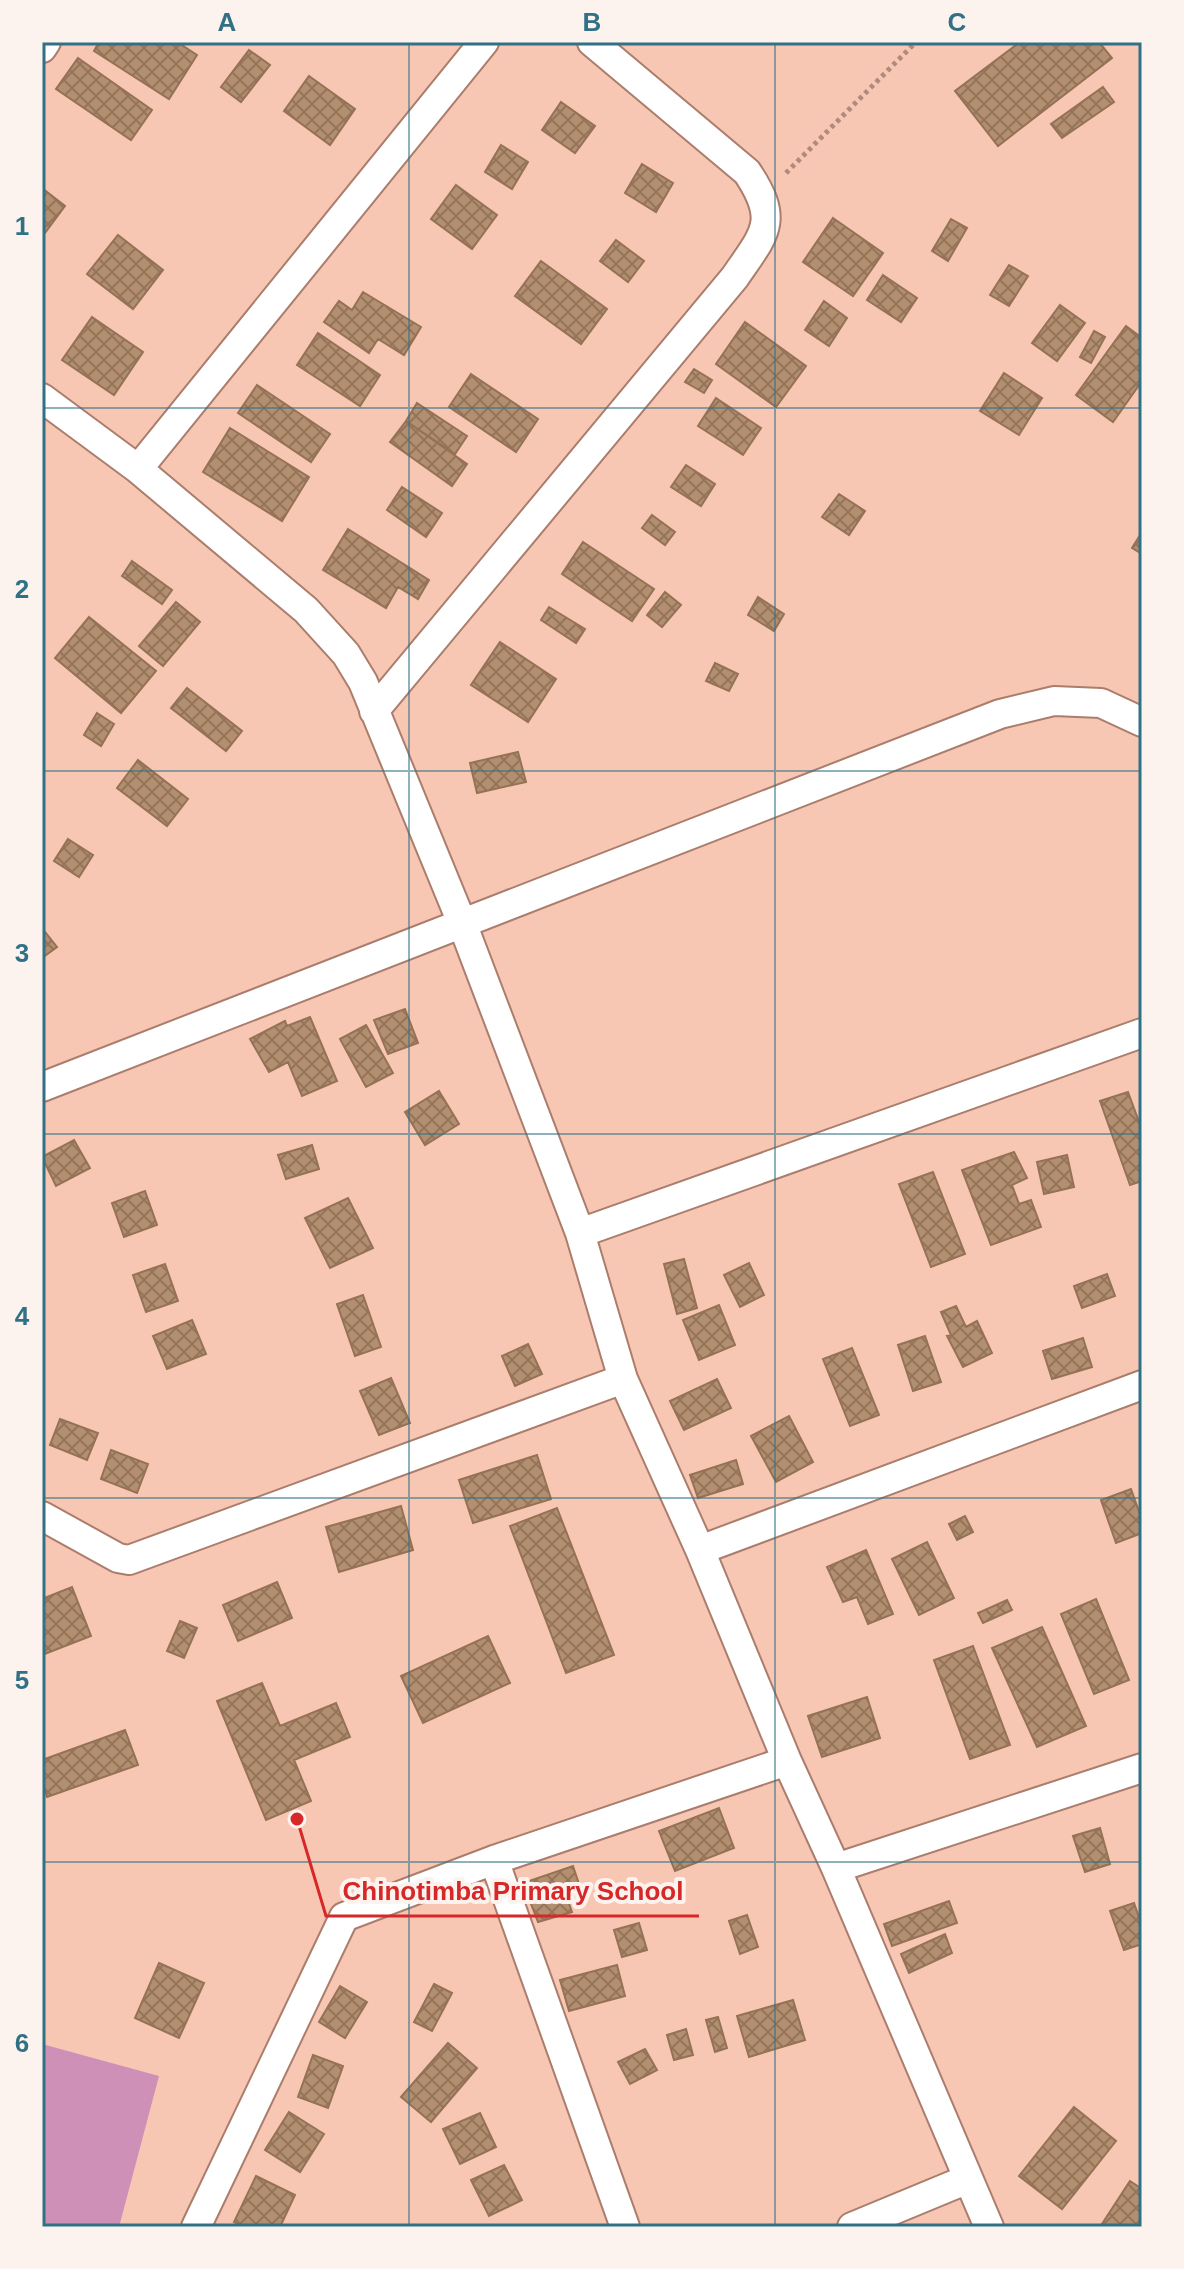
<svg xmlns="http://www.w3.org/2000/svg" width="1184" height="2269" font-family="Arial,sans-serif">
  <style>
    .garden { fill: #ce90b6 }
    .building { fill: url(#building-cross-hatch); stroke: #957254; stroke-width: 2 }
    .lines { fill: none; stroke-linecap: round; stroke-linejoin: round }
    .minor-casing { stroke: #aa7d6c; stroke-width: 32 }
    .path { stroke: #b08a7c; stroke-width: 5; stroke-dasharray: 4 4; stroke-linecap: butt }
    .minor { stroke: #fff; stroke-width: 28 }
    .grid { fill: none; stroke: #317185; stroke-width: 2; stroke-opacity: 0.55 }
    .leader { fill: none; stroke: #d62828; stroke-width: 3 }
    .callout-dot { fill: #d62828; stroke: #fcf2ee; stroke-width: 3 }
    .callout-label { font-size: 26px; text-anchor: middle; font-weight: bold; fill: #d62828; stroke: #fcf2ee; stroke-width: 8; stroke-linejoin: round; paint-order: stroke }
    .neatline { fill: none; stroke: #317185; stroke-width: 3 }
    .grid-label { font-size: 26px; text-anchor: middle; font-weight: bold; fill: #317185 }
  </style>
  <defs>
    <pattern id="building-cross-hatch" width="8" height="8" patternUnits="userSpaceOnUse" patternTransform="scale(2)"><rect width="8" height="8" fill="#b38f70"/><path d="M0 0l8 8M0 8l8-8" fill="none" stroke="#93755c"/></pattern>
  </defs>
  <rect width="100%" height="100%" fill="#f8c7b4"/>
  <path class="garden" d="M42 2044 159 2076 119 2227H42Z"/>
  <path class="building" d="M99 42H177L197 55 169 99 94 51Z
    M1020 42H1099L1112 58 998 146 955 91Z
    M249 50 270 65 241 102 221 87Z
    M78 58 152 110 131 140 56 89Z
    M309 76 355 109 330 145 284 111Z
    M1103 87 1114 102 1062 138 1051 124Z
    M561 102 595 126 575 153 542 130Z
    M501 145 528 162 512 189 485 172Z
    M642 164 673 183 656 212 625 193Z
    M456 185 497 215 472 249 431 219Z
    M42 188 65 206 42 237Z
    M833 218 883 253 853 296 803 262Z
    M951 219 967 228 948 261 932 251Z
    M118 235 163 270 133 309 87 274Z
    M616 240 644 261 628 282 600 261Z
    M541 261 607 309 581 344 515 296Z
    M1009 265 1028 276 1009 306 990 295Z
    M883 275 917 298 901 322 867 300Z
    M363 292 421 327 404 355 378 339 369 353 324 322 339 301 352 310Z
    M824 301 847 318 829 346 805 330Z
    M1060 305 1085 323 1057 361 1032 343Z
    M92 317 143 352 114 395 62 360Z
    M745 322 806 366 776 407 716 364Z
    M1126 326 1142 338V381L1113 422 1076 395Z
    M1094 331 1105 337 1091 363 1080 357Z
    M318 333 380 375 360 406 297 365Z
    M694 369 712 380 704 393 685 382Z
    M1004 373 1042 398 1019 435 980 411Z
    M471 374 538 419 516 452 449 407Z
    M257 385 330 434 311 462 238 413Z
    M716 398 761 428 743 455 698 426Z
    M417 403 467 436 455 454 406 421Z
    M406 421 467 464 452 486 390 442Z
    M230 428 309 477 282 521 203 472Z
    M686 465 715 484 701 506 671 487Z
    M402 487 442 513 426 537 387 510Z
    M839 494 865 511 849 535 822 517Z
    M652 515 675 532 665 545 642 528Z
    M348 529 429 580 418 599 398 587 386 608 323 570Z
    M1142 532V554L1132 548Z
    M583 542 654 589 632 621 562 574Z
    M132 561 172 590 162 604 122 576Z
    M665 592 681 605 662 627 647 615Z
    M758 597 784 614 774 631 748 615Z
    M176 602 200 622 163 666 139 646Z
    M549 607 585 629 576 643 541 620Z
    M89 617 156 671 121 713 55 658Z
    M500 642 556 679 528 722 471 685Z
    M715 663 738 674 729 691 706 681Z
    M187 688 242 731 226 751 171 708Z
    M97 713 114 724 101 746 84 735Z
    M518 752 526 782 477 793 470 763Z
    M138 760 188 799 167 826 117 788Z
    M68 839 93 855 79 877 54 861Z
    M42 928 57 947 42 958Z
    M405 1009 418 1043 388 1054 374 1020Z
    M310 1017 337 1081 302 1096 288 1062 269 1072 250 1039 285 1021 287 1026Z
    M366 1025 393 1073 366 1087 340 1039Z
    M439 1091 459 1124 425 1145 405 1112Z
    M1128 1092 1142 1130V1181L1130 1185 1100 1101Z
    M74 1140 90 1168 56 1186 42 1157Z
    M312 1145 319 1169 286 1179 278 1155Z
    M1014 1152 1027 1178 1012 1185 1019 1204 1031 1200 1041 1227 991 1245 962 1170Z
    M1067 1155 1074 1187 1044 1194 1037 1162Z
    M933 1172 965 1254 931 1267 899 1184Z
    M145 1191 157 1225 124 1237 112 1203Z
    M348 1198 373 1248 330 1268 305 1218Z
    M684 1259 697 1308 677 1314 664 1264Z
    M749 1263 764 1295 740 1307 724 1275Z
    M165 1264 178 1301 146 1312 133 1275Z
    M1107 1274 1115 1296 1082 1308 1074 1286Z
    M363 1295 381 1347 355 1356 337 1304Z
    M719 1305 735 1345 699 1360 683 1320Z
    M956 1306 966 1327 977 1321 992 1353 963 1367 947 1336 951 1335 941 1312Z
    M192 1320 206 1354 167 1369 153 1336Z
    M925 1336 941 1382 913 1391 898 1345Z
    M1083 1338 1092 1367 1052 1379 1043 1351Z
    M528 1344 542 1374 515 1386 502 1356Z
    M852 1348 879 1415 850 1426 823 1359Z
    M391 1378 410 1423 379 1435 360 1391Z
    M717 1379 731 1408 684 1430 670 1401Z
    M789 1416 813 1462 776 1482 751 1436Z
    M60 1419 98 1433 87 1460 50 1445Z
    M111 1450 148 1464 137 1493 101 1479Z
    M537 1455 551 1499 473 1523 459 1480Z
    M736 1460 743 1484 698 1498 690 1475Z
    M1131 1489 1142 1520V1533L1116 1543 1101 1500Z
    M401 1506 413 1550 339 1572 326 1527Z
    M557 1508 614 1655 566 1673 510 1526Z
    M965 1516 973 1532 957 1540 949 1524Z
    M927 1542 954 1598 919 1615 892 1559Z
    M866 1550 893 1614 868 1624 857 1597 843 1602 827 1567Z
    M277 1582 292 1618 238 1641 223 1605Z
    M72 1587 91 1636 42 1655V1599Z
    M1096 1599 1129 1680 1094 1694 1061 1614Z
    M1007 1600 1012 1610 983 1623 978 1613Z
    M180 1621 197 1628 184 1658 167 1651Z
    M1042 1627 1086 1726 1037 1747 992 1648Z
    M488 1636 510 1683 423 1723 401 1676Z
    M973 1646 1010 1745 970 1759 934 1660Z
    M262 1683 280 1726 336 1703 350 1737 294 1760 311 1801 266 1820 217 1701Z
    M867 1697 880 1738 822 1757 808 1716Z
    M125 1730 138 1765 47 1797 42 1782V1760Z
    M719 1808 734 1848 675 1871 659 1831Z
    M1100 1828 1110 1864 1085 1872 1073 1836Z
    M573 1866 581 1890 566 1895 572 1912 538 1922 523 1883Z
    M949 1901 957 1923 892 1946 884 1924Z
    M1134 1903 1142 1926V1944L1124 1950 1110 1911Z
    M747 1915 758 1947 740 1954 729 1921Z
    M639 1923 647 1950 622 1957 614 1930Z
    M945 1934 952 1953 909 1973 901 1954Z
    M159 1963 204 1983 179 2038 135 2018Z
    M617 1965 625 1996 569 2011 560 1980Z
    M434 1984 452 1993 432 2031 414 2022Z
    M340 1986 367 2002 345 2038 319 2022Z
    M793 2000 805 2040 749 2057 737 2016Z
    M718 2017 727 2048 715 2052 706 2020Z
    M686 2029 693 2055 674 2060 667 2035Z
    M448 2043 477 2068 431 2122 401 2097Z
    M645 2049 657 2070 630 2084 618 2062Z
    M313 2055 343 2066 328 2108 298 2097Z
    M1074 2107 1116 2141 1062 2209 1019 2176Z
    M289 2112 324 2134 300 2172 265 2150Z
    M480 2113 496 2147 460 2164 443 2129Z
    M504 2165 522 2200 489 2216 471 2180Z
    M256 2176 295 2195 280 2227H244L234 2222Z
    M1130 2181 1142 2189V2227H1100Z"/>
  <g class="lines">
    <defs>
      <path id="minor" d="M42 48 46 42
        M42 398 138 469 306 610 346 654 363 682 462 923 580 1233 623 1379 700 1550 787 1761 836 1868 989 2227
        M138 469 484 42
        M374 711 735 277C765 233 780 221 747 172L592 42
        M42 1087 1000 714 1054 701 1101 703 1142 722
        M580 1233 1142 1033
        M42 1516 118 1558 129 1560 623 1379
        M700 1550 1142 1385
        M494 1860 787 1761
        M836 1868 1142 1768
        M196 2227 344 1917 494 1860 625 2227
        M852 2227 968 2179"/>
    </defs>
    <use href="#minor" class="minor-casing"/>
    <path class="path" d="M786 173 916 42"/>
    <use href="#minor" class="minor"/>
  </g>
  <path class="grid" d="M409 42V2227M775 42V2227M42 408H1142M42 771H1142M42 1134H1142M42 1498H1142M42 1862H1142"/>
  <path class="leader" d="M297 1819L326 1916H699"/>
  <circle class="callout-dot" cx="297" cy="1819" r="8"/>
  <g class="callout-label">
    <text x="513" y="1900">Chinotimba Primary School</text>
  </g>
  <rect width="1184" height="2269" fill="none" stroke="#fcf2ee" stroke-width="88"/>
  <rect x="44" y="44" width="1096" height="2181" class="neatline"/>
  <g class="grid-label">
    <text x="227" y="31">A</text>
    <text x="592" y="31">B</text>
    <text x="957" y="31">C</text>
    <text x="22" y="235">1</text>
    <text x="22" y="598">2</text>
    <text x="22" y="962">3</text>
    <text x="22" y="1325">4</text>
    <text x="22" y="1689">5</text>
    <text x="22" y="2052">6</text>
  </g>
</svg>
